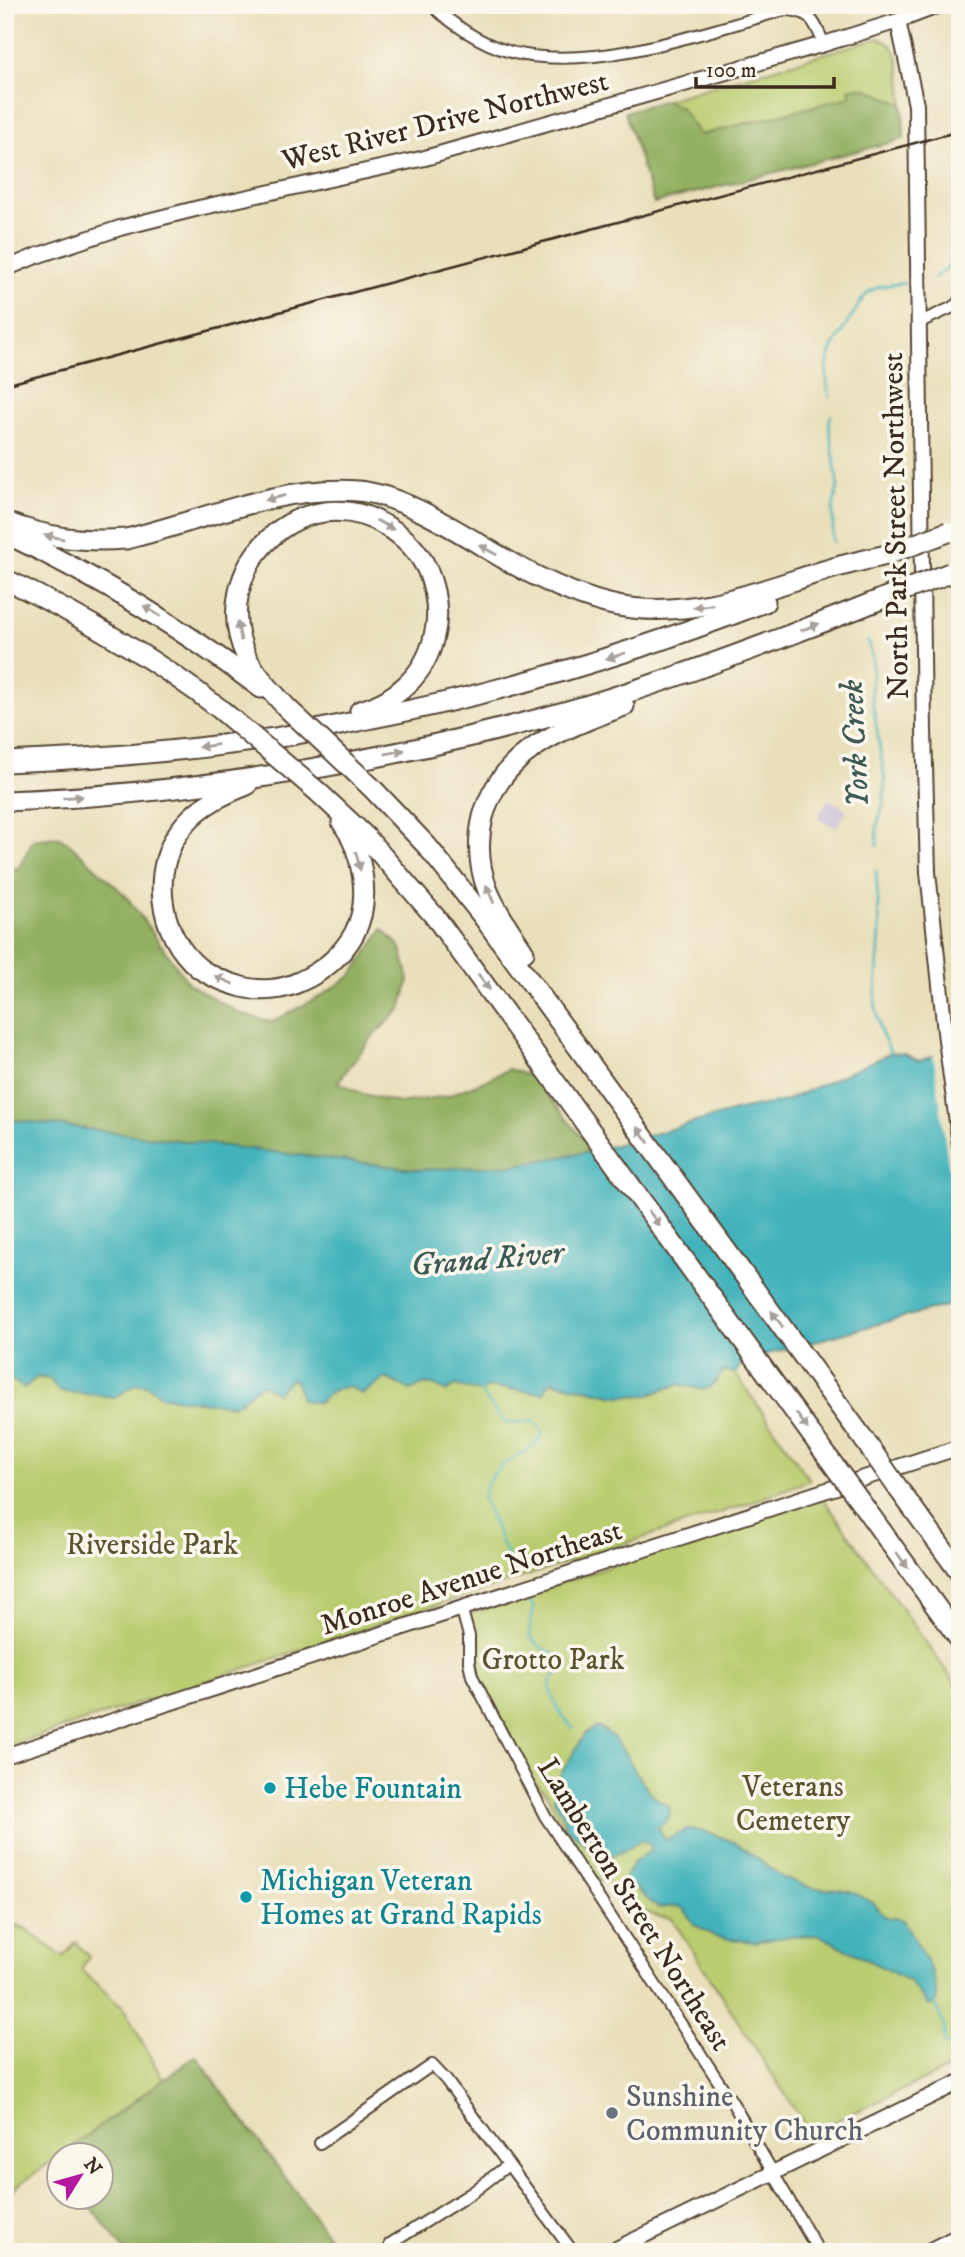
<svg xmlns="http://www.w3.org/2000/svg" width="965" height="2257" font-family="'IM FELL DW Pica',serif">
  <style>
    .industrial { fill: #c9bfd7 }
    .green { fill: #bacc70; stroke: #7a7b47; stroke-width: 2 }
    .forest { fill: #93b062; stroke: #676d40; stroke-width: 2 }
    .water { fill: #43b3bb; stroke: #3f6e6c; stroke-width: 2 }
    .pier { fill: #e9dfba }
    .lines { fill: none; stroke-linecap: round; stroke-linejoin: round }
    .stream { stroke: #43b3bb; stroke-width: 2.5 }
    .street-casing { stroke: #554535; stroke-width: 14 }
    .secondary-casing { stroke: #554535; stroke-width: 18 }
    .highway-casing { stroke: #554535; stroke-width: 23 }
    .street { stroke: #fff; stroke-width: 10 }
    .secondary { stroke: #fff; stroke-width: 14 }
    .highway { stroke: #fff; stroke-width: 19 }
    .rail { stroke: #3b2a1e; stroke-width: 2.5 }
    .highway-bridge-casing { stroke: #554535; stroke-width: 23; stroke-linecap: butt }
    .highway-bridge { stroke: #fff; stroke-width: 19 }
    .oneway { fill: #a79f9a }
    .culture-dot { fill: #0f9aa8; stroke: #fbf7ec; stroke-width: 2.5 }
    .worship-dot { fill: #6b7280; stroke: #fbf7ec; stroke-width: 2.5 }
    .labels { text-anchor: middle; stroke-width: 7; stroke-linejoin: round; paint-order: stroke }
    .street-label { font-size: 30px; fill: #3b2a1e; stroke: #fbf7ec }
    .park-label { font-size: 30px; fill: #5b5232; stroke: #fbf7ec }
    .culture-label { font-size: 30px; fill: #0d838f; stroke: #fbf7ec; text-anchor: start }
    .worship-label { font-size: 30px; fill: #5b616d; stroke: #fbf7ec; text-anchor: start }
    .water-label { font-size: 32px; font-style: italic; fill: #3e5a55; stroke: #fbf7ec }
  </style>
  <rect width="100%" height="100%" fill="#fbf7ec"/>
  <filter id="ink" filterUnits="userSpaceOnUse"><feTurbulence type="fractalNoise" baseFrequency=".0143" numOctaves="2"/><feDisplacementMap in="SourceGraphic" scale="14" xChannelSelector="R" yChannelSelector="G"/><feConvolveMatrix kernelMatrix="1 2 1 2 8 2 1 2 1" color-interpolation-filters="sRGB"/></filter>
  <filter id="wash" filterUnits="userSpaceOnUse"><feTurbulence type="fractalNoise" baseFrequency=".00686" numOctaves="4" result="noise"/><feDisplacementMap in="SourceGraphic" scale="28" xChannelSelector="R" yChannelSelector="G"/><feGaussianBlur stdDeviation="1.57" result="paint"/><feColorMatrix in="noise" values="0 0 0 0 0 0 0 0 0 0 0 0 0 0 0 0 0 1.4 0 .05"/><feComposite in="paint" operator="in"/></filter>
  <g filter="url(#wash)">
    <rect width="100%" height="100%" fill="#e9dfba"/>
    <path class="industrial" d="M829 799 847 810 836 828 817 817Z"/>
    <path class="green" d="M878 38C885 41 892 44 895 51 904 72 903 116 904 139L654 203 625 112Z
      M724 1370 735 1373 810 1480 749 1503 5 1747V1379L36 1377 50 1379 58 1391 116 1397 136 1384H146L164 1397 291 1379 331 1391 348 1386 362 1394 386 1378 410 1389C426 1383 432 1381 446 1392L455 1385 480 1392 489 1387 543 1393 550 1381 616 1396 649 1395 679 1384 704 1390 713 1385Z
      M822 1497 960 1690V2063L810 2133 672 1919C641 1914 623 1905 605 1879L600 1882 567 1835 546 1793 531 1779 475 1670V1639L469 1615 497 1604Z
      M16 1925 26 1929 63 1957 76 1942 89 1957 81 1970 124 2009 163 2080 5 2195V1933L12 1931Z"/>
    <path class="forest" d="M857 87 865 88 902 104 904 139 654 203 625 112 666 100 681 108 700 135 850 97 849 89Z
      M58 837 69 843 126 896 189 984 241 1014 272 1022 321 996 351 976 383 929 401 948 409 980 401 1009 373 1036 338 1082 363 1094 399 1103 447 1096 487 1080 508 1069 533 1077 593 1151 517 1165 419 1170 5 1119V869L19 868 33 840Z
      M196 2056 340 2252H125L84 2198H102V2156H60L59 2165 55 2159Z"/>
    <path class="water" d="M960 1046V1302L745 1360 735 1373 724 1371 713 1385 704 1390 679 1384 649 1395 616 1396 550 1381 544 1393 489 1387 480 1392 455 1385 446 1392C432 1382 426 1383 410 1390L386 1378 362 1394 348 1386 331 1391 318 1403 301 1400 296 1381 291 1379 277 1393 261 1384 235 1405 164 1397 145 1384H136L116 1397 58 1391 50 1379 37 1377 24 1388 10 1379H5V1119L419 1170 517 1165 593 1151 738 1110 785 1101 891 1053 905 1054 919 1061Z
      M597 1727C625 1737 632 1776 653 1795 658 1800 665 1804 670 1808 671 1818 666 1822 658 1828L666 1840 689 1829 706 1832 734 1842 784 1878 812 1888 850 1891 872 1902 886 1917 903 1920C916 1944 940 1975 936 2004L929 2006 909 1981 819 1935 792 1936 754 1942 716 1937 694 1924 685 1910 679 1906 658 1908 624 1879 634 1862 652 1850 651 1846 642 1840 619 1853 601 1859C587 1850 579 1835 566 1828L562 1814 554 1799V1785L586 1733Z"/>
    <path class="pier" d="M960 1043V1249L933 1052Z"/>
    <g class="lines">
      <path class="stream" d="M934 278 960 258
        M830 397C820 361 833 346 852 316 858 307 862 296 872 290 882 284 893 285 904 283
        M831 415 829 424 838 486 833 508V542
        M868 641 873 662 871 693 885 781 884 802 877 826V846
        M876 871 880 932 875 1002 880 1030 891 1053
        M479 1390 498 1415 508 1424 532 1421 540 1426 543 1433C535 1456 489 1457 483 1498L514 1573
        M528 1597 534 1609 530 1622V1636C541 1654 556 1651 568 1664V1668L552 1678C546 1697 561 1714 573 1728
        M935 2003 944 2026 945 2044 953 2048 960 2047"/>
    </g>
  </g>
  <g filter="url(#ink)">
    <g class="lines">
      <defs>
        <path id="street" d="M431 5C457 28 490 50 525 55 607 68 704 32 784 10 811 10 814 21 824 44
          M918 323 951 308 960 302
          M461 1607 469 1636V1662L472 1676 545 1816 732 2102 819 2252
          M320 2143 432 2065 446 2080 573 2252
          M390 2244 473 2192 508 2165
          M922 2252 960 2233"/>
        <path id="secondary" d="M898 21 916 105 924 731 928 872 945 1032 960 1145
          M5 269 36 256 120 228 199 208 425 158 824 44 898 21 940 5
          M5 1756 960 1447
          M610 2252 960 2082"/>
        <path id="highway" d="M5 522C47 538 81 542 126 539 202 521 278 485 358 491 407 495 472 541 515 565 548 583 582 599 618 606 689 619 754 593 820 572 842 565 864 560 887 555
          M9 535C99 578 182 628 261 688
          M5 579C81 616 153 657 220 709
          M287 708C273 692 257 677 247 658 204 569 302 473 388 527 405 537 418 551 427 569 436 591 440 613 434 636 426 674 396 701 360 711
          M5 762C95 759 186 751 275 738 303 733 331 727 358 721 499 694 632 654 765 602
          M247 785C224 794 202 804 185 824 149 865 157 934 199 968 211 977 228 983 242 987 261 992 282 990 299 982 322 972 341 957 354 934 372 901 363 852 342 822
          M371 787 427 846 481 914 865 1441
          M318 792 366 837 436 918 827 1456
          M5 801C198 794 400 760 585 706 690 674 792 635 894 594
          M524 952C511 932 497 913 488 891 479 868 477 842 483 817 501 750 565 728 624 706
          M900 1491 960 1573
          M862 1504 960 1640"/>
      </defs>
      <use href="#street" class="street-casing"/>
      <use href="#secondary" class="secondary-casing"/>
      <use href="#highway" class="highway-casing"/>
      <use href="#street" class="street"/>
      <use href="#secondary" class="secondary"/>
      <use href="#highway" class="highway"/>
      <path class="rail" d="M5 385 960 131"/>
      <defs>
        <path id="highway-bridge" d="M894 552 948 532
          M894 594 950 573
          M287 708 371 787
          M220 709 318 792
          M865 1441 900 1491
          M827 1456 862 1504"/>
      </defs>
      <use href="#highway-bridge" class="highway-bridge-casing"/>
      <use href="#highway-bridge" class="highway-bridge"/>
    </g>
    <defs><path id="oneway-solid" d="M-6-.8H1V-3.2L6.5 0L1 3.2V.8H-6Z" transform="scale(1.75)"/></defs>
    <g class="oneway">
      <use href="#oneway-solid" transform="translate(275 498) rotate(166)"/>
      <use href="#oneway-solid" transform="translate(385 525) rotate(29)"/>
      <use href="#oneway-solid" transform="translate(54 537) rotate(-168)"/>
      <use href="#oneway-solid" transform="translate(488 550) rotate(-151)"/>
      <use href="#oneway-solid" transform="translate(703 606) rotate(171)"/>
      <use href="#oneway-solid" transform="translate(152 611) rotate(-148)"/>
      <use href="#oneway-solid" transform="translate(810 627) rotate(-21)"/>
      <use href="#oneway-solid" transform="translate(239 631) rotate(-101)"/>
      <use href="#oneway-solid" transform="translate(616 656) rotate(162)"/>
      <use href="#oneway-solid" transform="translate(208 746) rotate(173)"/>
      <use href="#oneway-solid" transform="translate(395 752) rotate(-11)"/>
      <use href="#oneway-solid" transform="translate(73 797) rotate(-4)"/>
      <use href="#oneway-solid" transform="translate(358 861) rotate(76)"/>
      <use href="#oneway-solid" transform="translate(490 894) rotate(-113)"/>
      <use href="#oneway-solid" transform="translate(224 980) rotate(-156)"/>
      <use href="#oneway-solid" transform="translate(484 982) rotate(54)"/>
      <use href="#oneway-solid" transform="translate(643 1135) rotate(-126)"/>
      <use href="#oneway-solid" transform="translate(654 1218) rotate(54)"/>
      <use href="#oneway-solid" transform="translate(777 1319) rotate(-126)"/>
      <use href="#oneway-solid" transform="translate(802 1421) rotate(54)"/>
      <use href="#oneway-solid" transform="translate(902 1560) rotate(54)"/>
    </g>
  </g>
  <g class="culture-dot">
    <circle cx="270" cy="1788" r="7"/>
    <circle cx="246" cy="1897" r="7"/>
  </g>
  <circle class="worship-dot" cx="612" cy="2113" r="7"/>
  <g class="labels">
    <g class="street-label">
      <text transform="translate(445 120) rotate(-14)" y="10">West River Drive Northwest</text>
      <text transform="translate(895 526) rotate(-91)" y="10">North Park Street Northwest</text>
      <text transform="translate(471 1577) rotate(-18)" y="10">Monroe Avenue Northeast</text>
      <text transform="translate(635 1904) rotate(58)" y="10">Lamberton Street Northeast</text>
    </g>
    <g class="park-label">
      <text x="152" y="1554">Riverside Park</text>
      <text x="553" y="1669">Grotto Park</text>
      <text x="793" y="1796">Veterans<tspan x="793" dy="34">Cemetery</tspan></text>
    </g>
    <g class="culture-label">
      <text x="284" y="1798">Hebe Fountain</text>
      <text x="260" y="1890">Michigan Veteran<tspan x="260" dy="34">Homes at Grand Rapids</tspan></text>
    </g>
    <g class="worship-label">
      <text x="626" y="2106">Sunshine<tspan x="626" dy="34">Community Church</tspan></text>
    </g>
    <g class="water-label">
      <text transform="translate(854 744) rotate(-93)" y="11">York Creek</text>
      <text transform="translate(487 1258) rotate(-5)" y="11">Grand River</text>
    </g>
  </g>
  <rect width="965" height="2257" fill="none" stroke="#fbf7ec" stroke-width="28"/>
  <g transform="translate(80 2176) rotate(53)"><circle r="33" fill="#fbf7ec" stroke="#aea59a" stroke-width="2"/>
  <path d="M0-5L12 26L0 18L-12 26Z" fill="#b5179e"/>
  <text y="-10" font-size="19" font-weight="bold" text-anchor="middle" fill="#3b2a1e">N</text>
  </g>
  <path d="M696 77v10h138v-10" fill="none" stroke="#3b2a1e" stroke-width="3.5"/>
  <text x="706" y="77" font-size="21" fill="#3b2a1e" stroke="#fbf7ec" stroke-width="5" paint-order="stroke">100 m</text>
</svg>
